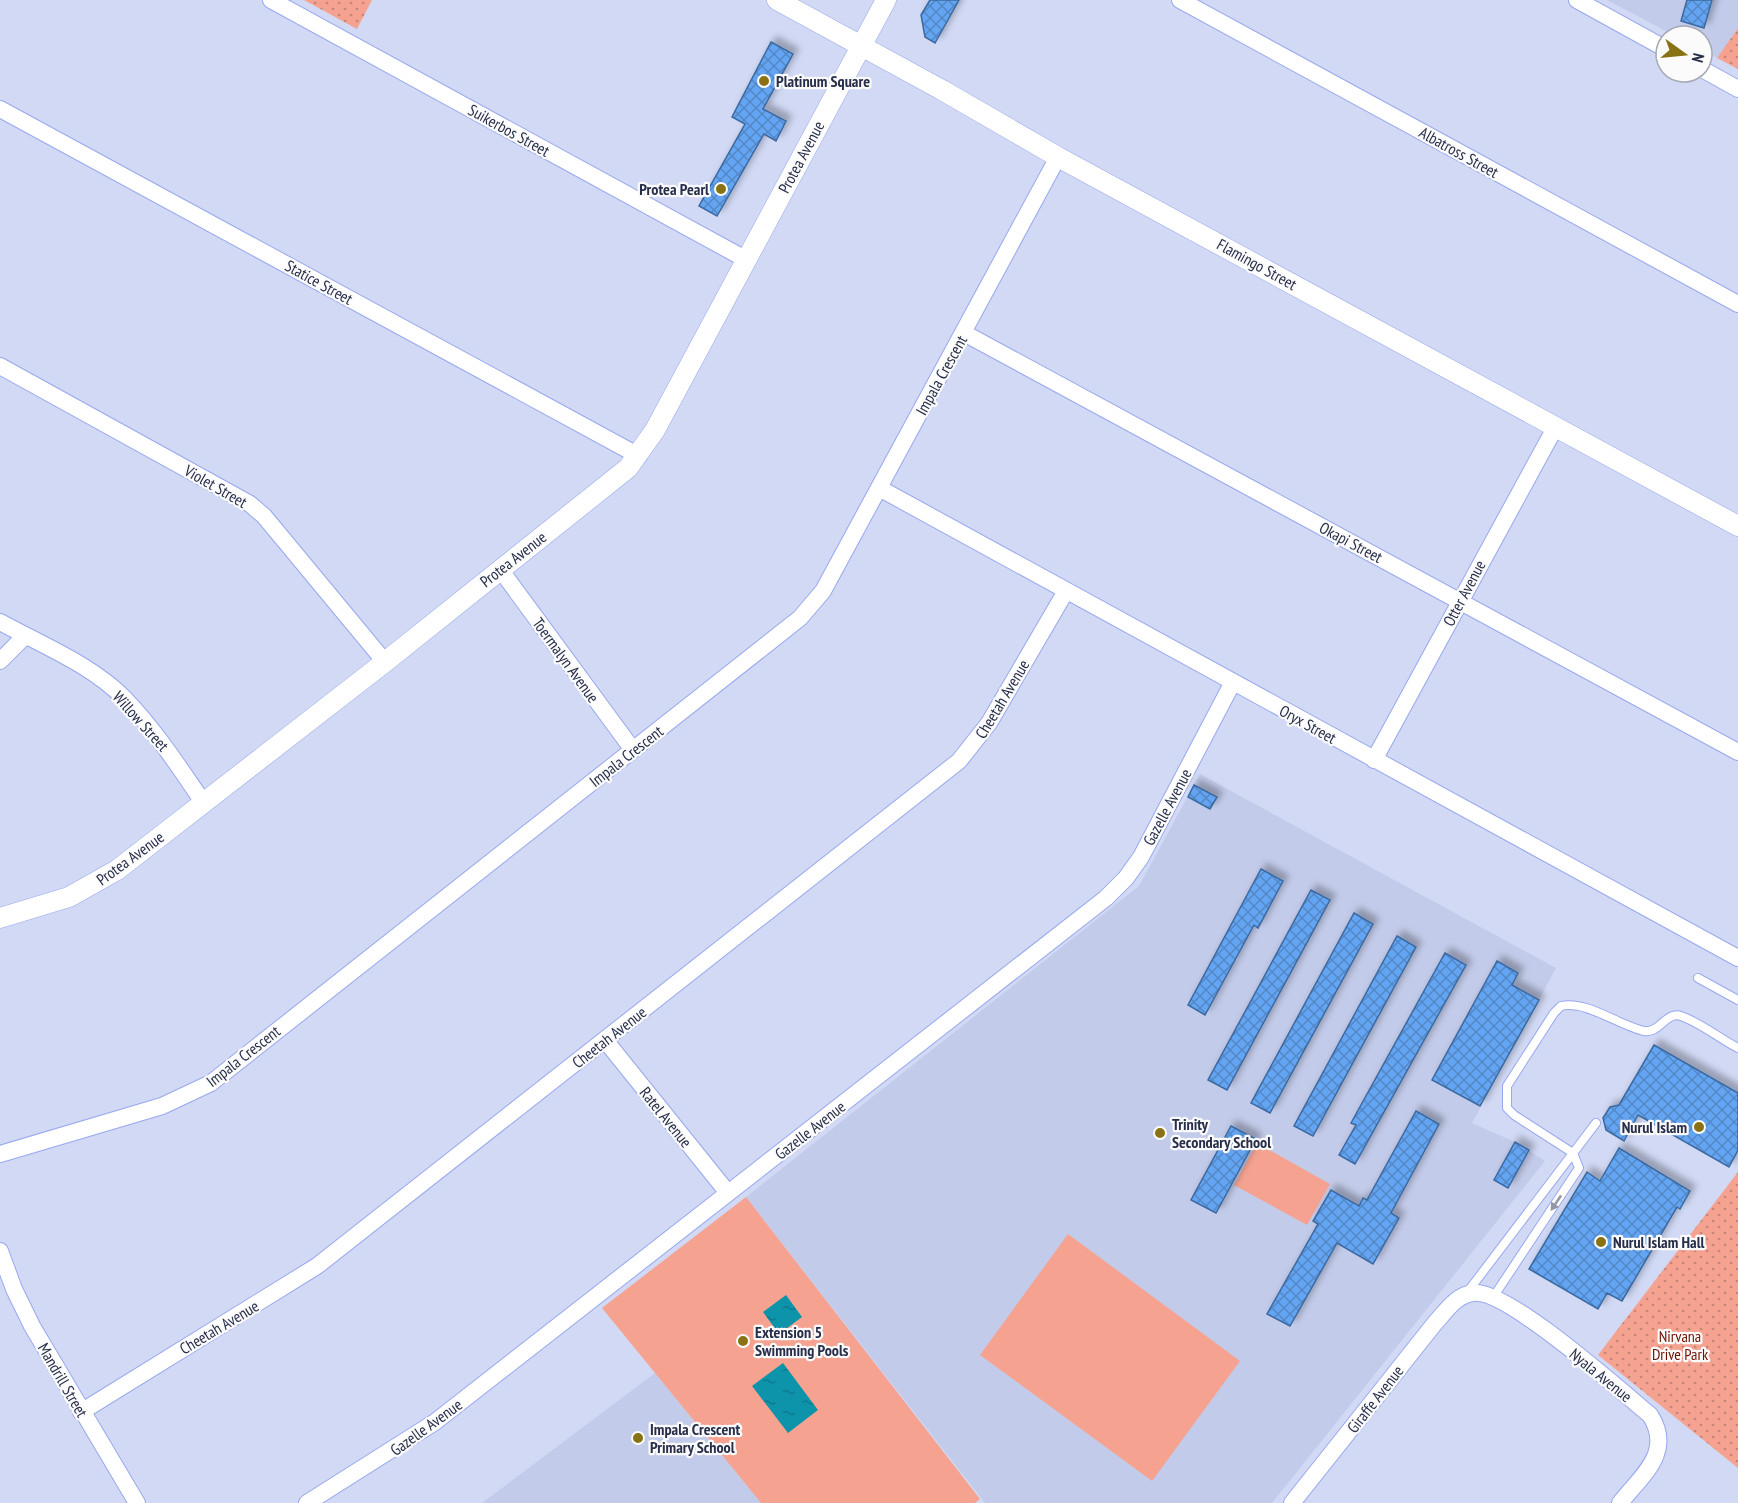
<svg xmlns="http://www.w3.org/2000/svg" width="1738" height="1503" font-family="'PT Sans Narrow',sans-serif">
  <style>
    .built { fill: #c3cbea }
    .green { fill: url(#green-dots) }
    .pitch { fill: #f5a390 }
    .water { fill: url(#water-ripples) }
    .building { fill: url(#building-cross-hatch); stroke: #3b69a0; stroke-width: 1.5; filter: url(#shadow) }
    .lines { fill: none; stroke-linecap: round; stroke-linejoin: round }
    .service-casing { stroke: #98a8ed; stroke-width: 10 }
    .minor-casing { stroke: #98a8ed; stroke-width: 18 }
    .tertiary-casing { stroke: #98a8ed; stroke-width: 21 }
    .service { stroke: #fff; stroke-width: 8 }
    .minor { stroke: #fff; stroke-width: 16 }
    .tertiary { stroke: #fff; stroke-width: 20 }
    .oneway { fill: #9396a4 }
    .poi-dot { fill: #897214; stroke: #fbfbfb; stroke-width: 2 }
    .labels { text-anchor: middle; stroke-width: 4.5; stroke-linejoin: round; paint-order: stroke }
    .poi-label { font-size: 16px; font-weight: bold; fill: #272e49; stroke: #fbfbfb; text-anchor: start }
    .street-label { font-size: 16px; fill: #272e49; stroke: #fbfbfb }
    .park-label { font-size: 16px; fill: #6f1100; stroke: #fbfbfb }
  </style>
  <defs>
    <pattern id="green-dots" width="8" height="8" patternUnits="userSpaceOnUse" patternTransform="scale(1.5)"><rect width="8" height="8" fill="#f5a390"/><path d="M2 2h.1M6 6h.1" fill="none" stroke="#c68578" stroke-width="1.8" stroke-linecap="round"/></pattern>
    <pattern id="water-ripples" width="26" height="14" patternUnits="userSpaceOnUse" patternTransform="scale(1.5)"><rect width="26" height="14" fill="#0d94ab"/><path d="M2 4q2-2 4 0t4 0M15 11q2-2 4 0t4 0" fill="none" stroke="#0d798d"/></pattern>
    <pattern id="building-cross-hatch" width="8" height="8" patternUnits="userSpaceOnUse" patternTransform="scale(1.5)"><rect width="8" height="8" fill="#63a5f2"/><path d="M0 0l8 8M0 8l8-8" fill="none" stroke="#5287c6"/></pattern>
    <filter id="shadow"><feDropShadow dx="5.5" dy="-5.5" stdDeviation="3" flood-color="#0004"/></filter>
  </defs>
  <rect width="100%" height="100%" fill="#d1d9f5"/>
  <path class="built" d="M1607 0H1738V28L1717 58 1702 50V36H1675Z
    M1200 774 1556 968 1472 1123 1515 1142 1545 1161 1272 1503H985L746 1197 1139 886Z
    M655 1373 761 1503H482Z"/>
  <path class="green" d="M304 0H372L357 29Z
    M1738 28V69L1717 58Z
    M1738 1172V1468L1598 1355Z"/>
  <path class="pitch" d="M1257 1143 1330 1184 1307 1225 1234 1185Z
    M746 1197 980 1499 975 1503H761L602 1308Z
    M1068 1234 1240 1361 1152 1481 980 1355Z"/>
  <path class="water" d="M786 1295 802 1317 779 1334 763 1312Z
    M783 1363 818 1410 788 1433 752 1386Z"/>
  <path class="building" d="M930 0H959L935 43 925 37 921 15Z
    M1687 0H1712L1704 28 1681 21Z
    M771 42 793 54 763 109 786 121 776 141 764 134 717 216 699 206 745 124 732 117Z
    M1194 785 1217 797 1210 809 1188 797Z
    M1261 869 1283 881 1258 928 1254 925 1205 1015 1188 1005Z
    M1311 890 1330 900 1227 1090 1208 1080Z
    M1354 913 1373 924 1270 1113 1251 1103Z
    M1397 936 1416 947 1313 1136 1294 1126Z
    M1445 953 1466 965 1355 1164 1339 1155 1356 1125 1351 1123Z
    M1497 961 1518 973 1512 985 1539 1000 1480 1106 1432 1080Z
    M1654 1045 1738 1093V1150L1729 1167 1638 1115 1624 1141 1606 1130 1603 1118 1610 1107 1619 1105Z
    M1416 1111 1439 1124 1391 1213 1399 1218 1373 1264 1337 1243 1290 1326 1267 1314 1318 1224 1313 1221 1331 1190 1359 1206 1363 1198 1367 1200Z
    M1231 1126 1256 1139 1216 1213 1191 1200Z
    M1515 1142 1529 1150 1508 1188 1494 1180Z
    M1619 1148 1690 1191 1680 1209 1677 1207 1622 1301 1607 1293 1598 1309 1529 1269 1587 1172 1600 1181Z"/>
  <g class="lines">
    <defs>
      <path id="service" d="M1698 978 1738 1000
        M1466 1294 1596 1123
        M1494 1296 1579 1168 1573 1153 1514 1115 1507 1108V1086L1554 1013 1561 1006C1586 1000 1620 1026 1644 1031 1659 1034 1666 1011 1681 1016 1701 1023 1720 1039 1738 1048"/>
      <path id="minor" d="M271 0 747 260
        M1180 0 1738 304
        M1577 0 1666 49
        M1702 69 1738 89
        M0 109 639 456
        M964 333 1738 752
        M0 366 250 504 264 516 385 662
        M879 488 1738 958
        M500 569 633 750
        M0 622C42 645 92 665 125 699 155 730 179 767 203 802
        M0 661 25 636
        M1374 760 1556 426
        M605 1040 728 1193
        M0 1154 162 1106 211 1083 800 618 823 591 1058 157
        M0 1251 14 1289 32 1326 137 1503
        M81 1412 317 1266 959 761 989 723 1066 591
        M307 1503 435 1422 1106 898 1126 878 1141 857 1233 682
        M1292 1503 1435 1323C1446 1311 1457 1294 1474 1293 1507 1289 1621 1391 1650 1415 1674 1452 1642 1475 1620 1503"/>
      <path id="tertiary" d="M777 0 942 90 1058 157 1738 526
        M0 918 69 897 117 870 385 662 628 468 655 430 886 0"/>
    </defs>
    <use href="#service" class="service-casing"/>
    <use href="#minor" class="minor-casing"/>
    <use href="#tertiary" class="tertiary-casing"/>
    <use href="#service" class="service"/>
    <use href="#minor" class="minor"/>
    <use href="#tertiary" class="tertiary"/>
  </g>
  <defs><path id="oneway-solid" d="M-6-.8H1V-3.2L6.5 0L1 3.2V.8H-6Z" transform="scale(1.5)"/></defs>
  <use class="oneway" href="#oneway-solid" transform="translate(1556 1203) rotate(124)"/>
  <g class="poi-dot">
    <circle cx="764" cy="81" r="6"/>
    <circle cx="721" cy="189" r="6"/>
    <circle cx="1699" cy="1127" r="6"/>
    <circle cx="1160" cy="1133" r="6"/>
    <circle cx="1601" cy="1242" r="6"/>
    <circle cx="743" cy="1341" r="6"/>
    <circle cx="638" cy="1438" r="6"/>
  </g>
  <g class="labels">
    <g class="poi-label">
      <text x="776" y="87">Platinum Square</text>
      <text x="709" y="195" text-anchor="end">Protea Pearl</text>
      <text x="1172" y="1130">Trinity<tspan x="1172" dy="18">Secondary School</tspan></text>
      <text x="1687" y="1133" text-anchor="end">Nurul Islam</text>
      <text x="1613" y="1248">Nurul Islam Hall</text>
      <text x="755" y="1338">Extension 5<tspan x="755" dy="18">Swimming Pools</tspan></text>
      <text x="650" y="1435">Impala Crescent<tspan x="650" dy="18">Primary School</tspan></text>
    </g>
    <g class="street-label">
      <text transform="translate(509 130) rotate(29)" y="6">Suikerbos Street</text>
      <text transform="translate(1459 152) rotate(29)" y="6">Albatross Street</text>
      <text transform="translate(801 157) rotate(-62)" y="6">Protea Avenue</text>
      <text transform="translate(1257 264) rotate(29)" y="6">Flamingo Street</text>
      <text transform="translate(319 282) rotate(29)" y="6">Statice Street</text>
      <text transform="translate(941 375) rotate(-61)" y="6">Impala Crescent</text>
      <text transform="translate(216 486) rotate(30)" y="6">Violet Street</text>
      <text transform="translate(1351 542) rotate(28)" y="6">Okapi Street</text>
      <text transform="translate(513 559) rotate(-38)" y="6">Protea Avenue</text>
      <text transform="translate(1464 593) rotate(-62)" y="6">Otter Avenue</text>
      <text transform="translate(566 660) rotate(54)" y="6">Toermalyn Avenue</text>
      <text transform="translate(1002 699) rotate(-59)" y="6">Cheetah Avenue</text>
      <text transform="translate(141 721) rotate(48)" y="6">Willow Street</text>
      <text transform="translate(1308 724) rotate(29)" y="6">Oryx Street</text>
      <text transform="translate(626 756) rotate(-38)" y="6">Impala Crescent</text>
      <text transform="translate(1167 807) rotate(-62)" y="6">Gazelle Avenue</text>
      <text transform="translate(130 858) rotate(-36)" y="6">Protea Avenue</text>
      <text transform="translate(609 1037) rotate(-38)" y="6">Cheetah Avenue</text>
      <text transform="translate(243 1056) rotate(-38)" y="6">Impala Crescent</text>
      <text transform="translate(666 1117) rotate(51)" y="6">Ratel Avenue</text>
      <text transform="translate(810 1130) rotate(-38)" y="6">Gazelle Avenue</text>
      <text transform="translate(219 1327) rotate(-31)" y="6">Cheetah Avenue</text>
      <text transform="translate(1601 1375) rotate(39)" y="6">Nyala Avenue</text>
      <text transform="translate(63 1380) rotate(60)" y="6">Mandrill Street</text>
      <text transform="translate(1375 1399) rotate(-52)" y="6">Giraffe Avenue</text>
      <text transform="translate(426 1427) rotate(-36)" y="6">Gazelle Avenue</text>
    </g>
    <g class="park-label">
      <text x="1680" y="1342">Nirvana<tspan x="1680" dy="18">Drive Park</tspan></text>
    </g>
  </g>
  <g transform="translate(1684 54) rotate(105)"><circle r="28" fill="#fbfbfb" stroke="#a6a9b4" stroke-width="1.5"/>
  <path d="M0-4.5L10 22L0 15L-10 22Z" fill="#897214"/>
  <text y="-9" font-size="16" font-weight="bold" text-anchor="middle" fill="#272e49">N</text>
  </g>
</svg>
